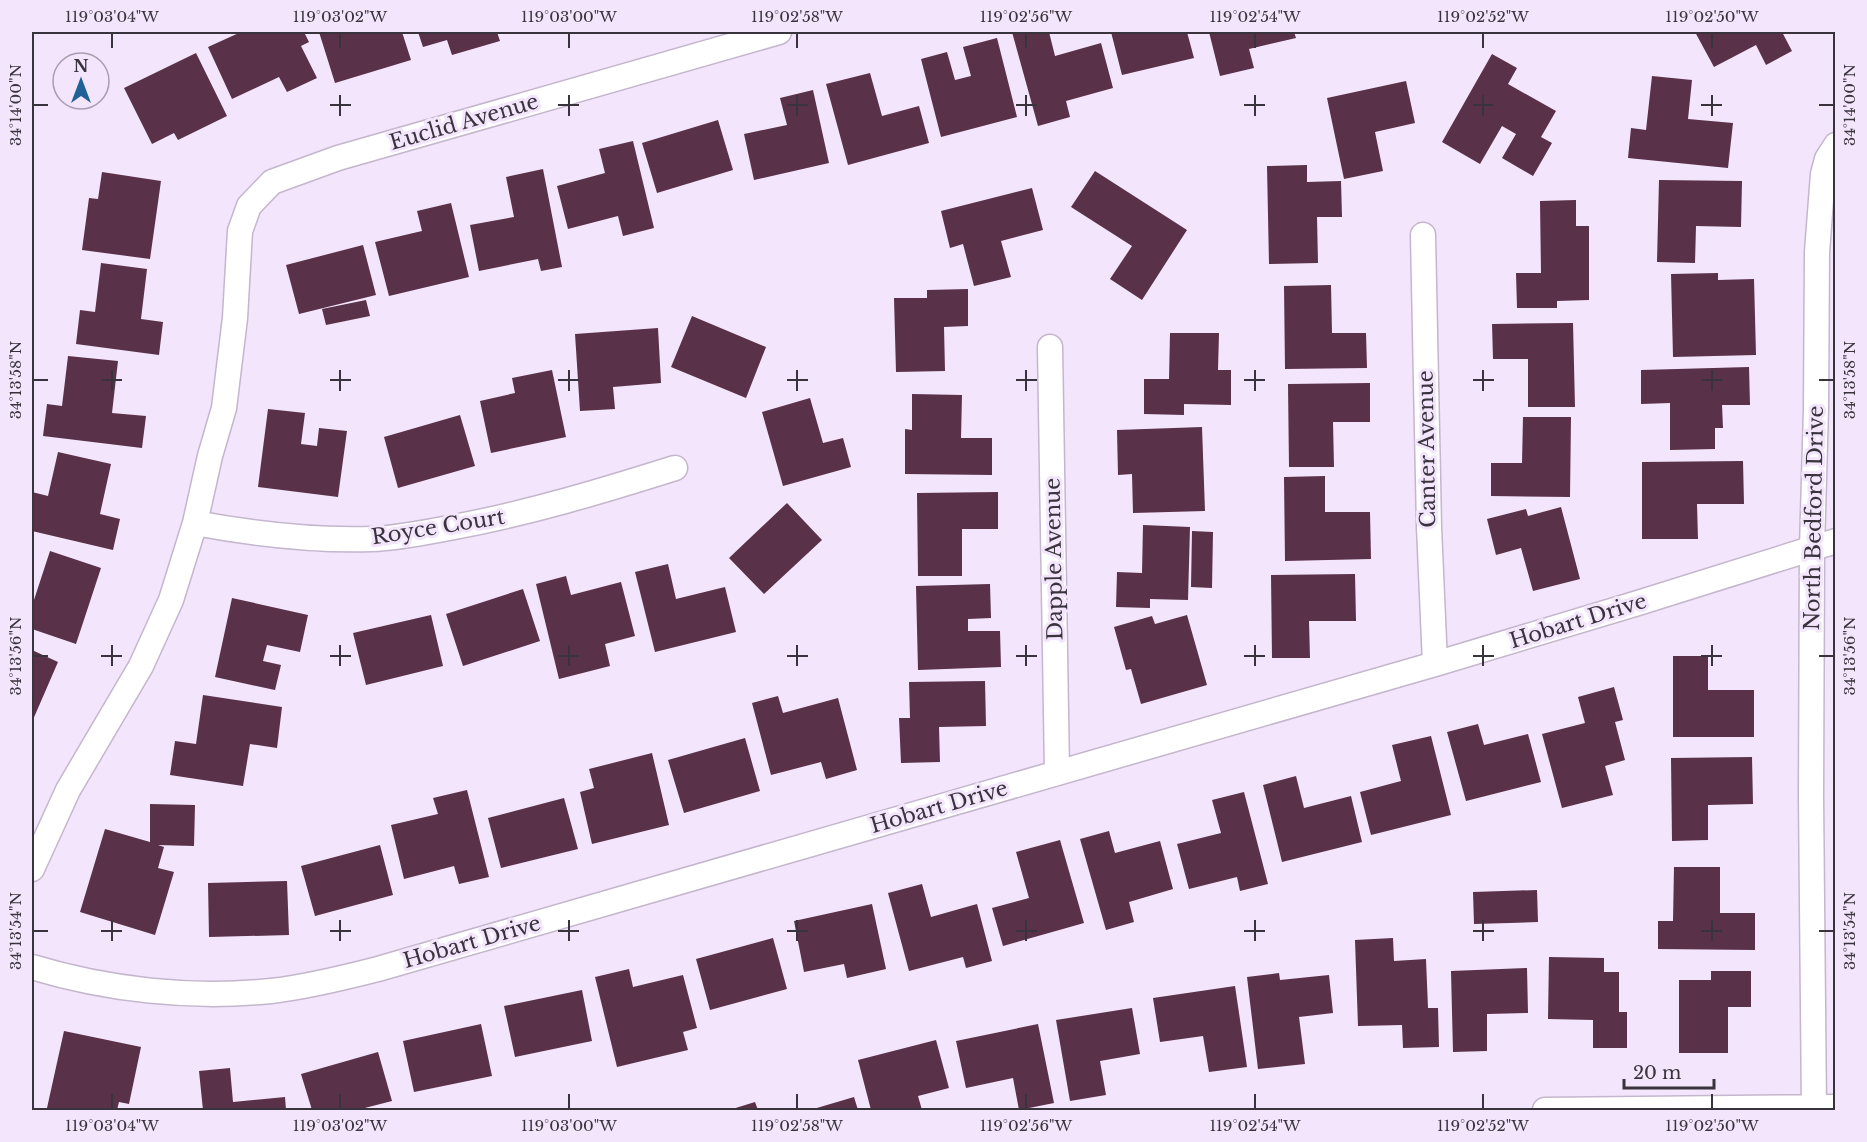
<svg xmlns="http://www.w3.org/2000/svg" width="1867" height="1142" font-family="'Libre Baskerville',serif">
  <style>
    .building { fill: #593149 }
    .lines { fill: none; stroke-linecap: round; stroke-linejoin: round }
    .street-casing { stroke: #c4b6cc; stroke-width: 27 }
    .street { stroke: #fff; stroke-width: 24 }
    .ticks { fill: none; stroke: #38333c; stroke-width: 2 }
    .labels { text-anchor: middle; stroke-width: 6; stroke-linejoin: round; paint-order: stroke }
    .street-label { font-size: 21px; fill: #38333c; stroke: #f3e5fb }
    .neatline { fill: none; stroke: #38333c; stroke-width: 2 }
    .ticks-label { font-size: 15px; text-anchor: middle; fill: #38333c }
  </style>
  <rect width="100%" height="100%" fill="#f3e5fb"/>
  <path class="building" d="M241 32H304L309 42 301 46 317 78 287 92 279 77 232 99 208 47Z
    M319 32H402L411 60 335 83Z
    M418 32H497L500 41 452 55 447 40 423 47Z
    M1012 32H1049L1055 56 1101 43 1113 88 1066 101 1070 117 1038 126Z
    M1111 32H1187L1194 58 1122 75Z
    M1209 32H1294L1296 38 1249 49 1254 68 1220 76Z
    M1695 32H1782L1792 51 1766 65 1756 45 1714 67Z
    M997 38 1017 117 941 137 921 59 947 52 955 80 971 76 963 47Z
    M196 53 227 116 178 140 174 133 152 144 124 88Z
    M1492 54 1517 68 1508 84 1556 111 1541 137 1552 143 1533 176 1502 158 1516 134 1502 126 1480 164 1442 142Z
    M870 73 882 116 919 106 929 143 848 165 826 84Z
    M1652 76 1692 80 1688 119 1733 123 1728 168 1628 158 1631 128 1646 130Z
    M1406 81 1415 123 1375 132 1383 171 1344 179 1327 98Z
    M813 90 829 163 754 180 744 134 787 125 780 98Z
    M718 120 733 170 657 193 642 143Z
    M633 141 654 228 623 236 618 216 568 229 557 186 605 173 599 149Z
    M1307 165V182L1341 181 1342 217H1317L1318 263 1269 264 1267 166Z
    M543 169 562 267 541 271 538 259 479 271 470 225 514 217 506 177Z
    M1095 171 1187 230 1142 300 1110 279 1132 246 1071 207Z
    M102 172 161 181 150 259 82 250 89 198 98 199Z
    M1659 180 1742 181 1741 227 1696 226 1695 263 1657 262Z
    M1032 188 1043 230 1001 241 1011 277 974 286 963 244 950 248 941 211Z
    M1576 200V226H1589V300L1557 301V308H1517L1516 273H1541L1540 201Z
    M451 203 469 277 389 296 375 242 422 231 417 211Z
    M363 245 376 295 299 314 286 265Z
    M101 263 147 269 141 319 163 322 159 355 76 344 80 310 95 312Z
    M1718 273V280L1754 279 1756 355 1673 357 1671 274Z
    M1331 285 1332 333H1366L1367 368 1285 369 1284 286Z
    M968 289V326L944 327 945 371 896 372 894 298H927V290Z
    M366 300 370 316 326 325 322 309Z
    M692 316 766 347 746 398 671 367Z
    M1573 323 1575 407H1528V359H1493L1492 324Z
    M658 328 661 383 613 387 615 409 580 411 575 334Z
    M1170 333H1219L1218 370H1231V405L1184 404V415L1144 414V379H1169Z
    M68 356 118 361 112 413 146 416 142 448 43 436 47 404 62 406Z
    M1749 367 1750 405H1722L1723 428H1715V449L1670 450V403L1641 404V370Z
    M552 370 566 437 491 453 480 401 515 393 512 378Z
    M1370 383V422H1333L1334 467H1289L1288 384Z
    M912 394 962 395 961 438H992V475L905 474V429L912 430Z
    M810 398 823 443 843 438 851 467 783 486 762 412Z
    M268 409 305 413 301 444 317 446 319 428 347 431 338 497 258 487Z
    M460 415 475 466 398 488 384 437Z
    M1523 417H1571L1570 497 1491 496V463H1522Z
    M1202 427 1205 511 1133 513 1132 474 1118 475 1117 430Z
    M58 452 111 464 100 514 120 519 113 550 32 531V492L48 496Z
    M1743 461 1744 504H1697L1698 539H1642V462Z
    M1325 476V512H1370L1371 559 1285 561 1284 477Z
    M998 492V529H962V576H918L917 493Z
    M787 503 822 540 764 594 729 558Z
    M1561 507 1580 579 1533 591 1521 548 1496 555 1487 519 1526 509 1528 516Z
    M1143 525 1190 527 1188 600 1150 599V608L1116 607 1117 572 1142 573Z
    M1192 531 1213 532 1212 588 1191 587Z
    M50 551 101 568 76 644 32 629V606Z
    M668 564 676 599 725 587 736 632 655 652 635 572Z
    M1355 574 1356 621H1309L1310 658H1272L1271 575Z
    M566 576 571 595 621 582 635 636 605 644 610 666 559 679 536 584Z
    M990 584 991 618 968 619V631H1000L1001 667 918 670 916 586Z
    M523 589 540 641 463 666 446 614Z
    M232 598 308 615 300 652 267 645 263 661 281 665 275 690 215 677Z
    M431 615 443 666 366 685 353 633Z
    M1187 615 1207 685 1141 704 1131 669 1126 670 1114 627 1152 616 1155 624Z
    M32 650 58 662 32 722Z
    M1673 656H1708V690H1754V737H1673Z
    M985 681 986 726 939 727 940 762 901 763 899 718H910L909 682Z
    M1614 687 1623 720 1615 722 1625 760 1605 766 1613 795 1562 808 1542 734 1585 723 1578 697Z
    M203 695 282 707 277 748 250 744 243 786 170 775 175 741 196 744Z
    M778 696 783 713 838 698 857 770 826 779 821 762 771 775 752 703Z
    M1478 724 1484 745 1528 734 1541 782 1466 801 1447 732Z
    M1431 736 1451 815 1371 835 1360 792 1401 781 1392 745Z
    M745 738 760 791 684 813 668 760Z
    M652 753 669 825 592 844 580 792 594 788 589 769Z
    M1752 757 1753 804 1708 805V840L1672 841 1671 758Z
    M1296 776 1304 808 1351 796 1362 842 1282 862 1263 785Z
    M467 790 489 877 459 884 454 866 404 879 391 825 438 814 433 798Z
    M1244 792 1268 884 1240 891 1237 877 1189 889 1177 844 1221 833 1212 800Z
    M564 798 578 849 501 868 488 818Z
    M150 804 195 805 194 846 158 845 164 847 158 868 174 872 155 935 80 912 105 829 150 842Z
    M1109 831 1115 853 1160 841 1173 889 1129 902 1134 922 1106 930 1080 839Z
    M1060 840 1084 923 1003 946 992 908 1029 898 1016 852Z
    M380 845 393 895 315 916 301 866Z
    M1674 867H1720V913H1755V950L1658 949V921H1673Z
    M287 881 289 935 209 937 208 883Z
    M922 884 931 917 977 904 992 961 966 968 963 957 909 971 888 893Z
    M1537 890 1538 922 1474 924 1473 892Z
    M872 904 886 969 847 978 844 964 804 972 794 921Z
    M773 938 787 989 710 1010 696 959Z
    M1393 938 1394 961 1426 959 1428 1008H1438L1439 1047 1403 1048 1402 1025 1358 1026 1355 940Z
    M1549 957 1604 958V972H1619V1012H1627V1048H1593V1020L1548 1019Z
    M1527 968 1528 1013 1487 1014V1051L1453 1052 1451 971Z
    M629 969 633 987 683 975 697 1028 683 1032 688 1050 617 1067 595 977Z
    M1711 971H1751V1007H1728V1053H1679V980H1711Z
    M1279 973 1280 980 1329 975 1333 1013 1299 1017 1305 1064 1258 1069 1247 977Z
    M1235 986 1247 1067 1209 1072 1203 1036 1160 1042 1153 998Z
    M582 990 592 1041 515 1057 504 1006Z
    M1132 1008 1140 1054 1100 1061 1106 1095 1070 1101 1056 1020Z
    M481 1024 492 1076 414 1092 403 1041Z
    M1038 1024 1054 1103 1019 1110 1013 1078 966 1088 956 1041Z
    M64 1031 141 1047 129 1104 119 1102 117 1110H58L47 1108Z
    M936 1040 949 1088 918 1096 922 1110H871L858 1060Z
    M378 1052 392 1101 357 1110H312L301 1074Z
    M230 1068 233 1102 285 1097 286 1110H203L199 1071Z
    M854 1097 858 1110H810Z
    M755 1102 758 1110H729Z"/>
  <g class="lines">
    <defs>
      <path id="street" d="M1423 235 1429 527 1435 664
        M1050 347 1057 772
        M195 523C254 534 312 541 372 539 400 538 427 532 454 527 529 513 602 491 675 468
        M32 869 68 790 141 666 171 600 195 523 210 456 224 408 235 318 240 231 249 206 272 182 338 158 779 32
        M32 967C108 990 191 999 271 991 307 987 343 978 378 969L1435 664 1638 603 1836 541
        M1545 1110 1836 1107
        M1814 1110 1811 797 1812 548 1816 409 1817 252 1823 174 1827 159 1836 145"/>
    </defs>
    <use href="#street" class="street-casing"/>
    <use href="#street" class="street"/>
  </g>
  <path class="ticks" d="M112 33V48M340 33V48M569 33V48M797 33V48M1026 33V48M1255 33V48M1483 33V48M1712 33V48M340 95V116M569 95V116M797 95V116M1026 95V116M1255 95V116M1483 95V116M1712 95V116M33 105H48M330 105H351M558 105H579M787 105H808M1016 105H1037M1244 105H1265M1473 105H1494M1701 105H1722M1819 105H1834M112 370V391M340 370V391M569 370V391M797 370V391M1026 370V391M1255 370V391M1483 370V391M1712 370V391M33 380H48M101 380H122M330 380H351M558 380H579M787 380H808M1016 380H1037M1244 380H1265M1473 380H1494M1701 380H1722M1819 380H1834M112 645V666M340 645V666M569 645V666M797 645V666M1026 645V666M1255 645V666M1483 645V666M1712 645V666M33 656H48M101 656H122M330 656H351M558 656H579M787 656H808M1016 656H1037M1244 656H1265M1473 656H1494M1701 656H1722M1819 656H1834M112 920V941M340 920V941M569 920V941M797 920V941M1026 920V941M1255 920V941M1483 920V941M1712 920V941M33 931H48M101 931H122M330 931H351M558 931H579M787 931H808M1016 931H1037M1244 931H1265M1473 931H1494M1701 931H1722M1819 931H1834M112 1094V1109M340 1094V1109M569 1094V1109M797 1094V1109M1026 1094V1109M1255 1094V1109M1483 1094V1109M1712 1094V1109"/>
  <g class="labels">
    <g class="street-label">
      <text transform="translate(464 122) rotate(-16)" y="7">Euclid Avenue</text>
      <text transform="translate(1427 449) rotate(-91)" y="7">Canter Avenue</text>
      <text transform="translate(1814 518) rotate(-89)" y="7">North Bedford Drive</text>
      <text transform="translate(438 527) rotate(-9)" y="7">Royce Court</text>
      <text transform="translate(1054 559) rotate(-91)" y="7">Dapple Avenue</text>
      <text transform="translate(1578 621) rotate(-17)" y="7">Hobart Drive</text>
      <text transform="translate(939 807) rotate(-16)" y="7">Hobart Drive</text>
      <text transform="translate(472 942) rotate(-16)" y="7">Hobart Drive</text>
    </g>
  </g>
  <rect width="1867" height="1142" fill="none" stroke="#f3e5fb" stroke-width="66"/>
  <g transform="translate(81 81)"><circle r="28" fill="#f3e5fb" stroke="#a89eaf" stroke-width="1.5"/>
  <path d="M0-4.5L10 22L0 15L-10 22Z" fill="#206197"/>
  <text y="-9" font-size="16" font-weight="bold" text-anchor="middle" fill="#38333c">N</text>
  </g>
  <path d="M1624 1079v9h90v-9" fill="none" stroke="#38333c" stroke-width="3"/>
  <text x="1633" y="1079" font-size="18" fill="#38333c" stroke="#f3e5fb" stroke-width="4.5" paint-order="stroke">20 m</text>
  <rect x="33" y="33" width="1801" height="1076" class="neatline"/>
  <g class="ticks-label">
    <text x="112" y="22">119°03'04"W</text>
    <text x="340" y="22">119°03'02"W</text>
    <text x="569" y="22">119°03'00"W</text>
    <text x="797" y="22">119°02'58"W</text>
    <text x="1026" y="22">119°02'56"W</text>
    <text x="1255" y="22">119°02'54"W</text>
    <text x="1483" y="22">119°02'52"W</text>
    <text x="1712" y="22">119°02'50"W</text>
    <text transform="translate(16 105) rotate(-90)" y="5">34°14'00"N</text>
    <text transform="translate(1850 105) rotate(-90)" y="5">34°14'00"N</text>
    <text transform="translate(16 380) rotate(-90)" y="5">34°13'58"N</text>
    <text transform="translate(1850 380) rotate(-90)" y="5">34°13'58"N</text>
    <text transform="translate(16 656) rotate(-90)" y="5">34°13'56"N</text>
    <text transform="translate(1850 656) rotate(-90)" y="5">34°13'56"N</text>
    <text transform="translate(16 931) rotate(-90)" y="5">34°13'54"N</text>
    <text transform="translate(1850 931) rotate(-90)" y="5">34°13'54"N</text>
    <text x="112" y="1131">119°03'04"W</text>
    <text x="340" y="1131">119°03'02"W</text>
    <text x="569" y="1131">119°03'00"W</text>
    <text x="797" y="1131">119°02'58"W</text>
    <text x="1026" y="1131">119°02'56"W</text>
    <text x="1255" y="1131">119°02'54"W</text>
    <text x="1483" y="1131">119°02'52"W</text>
    <text x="1712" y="1131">119°02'50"W</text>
  </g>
</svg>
